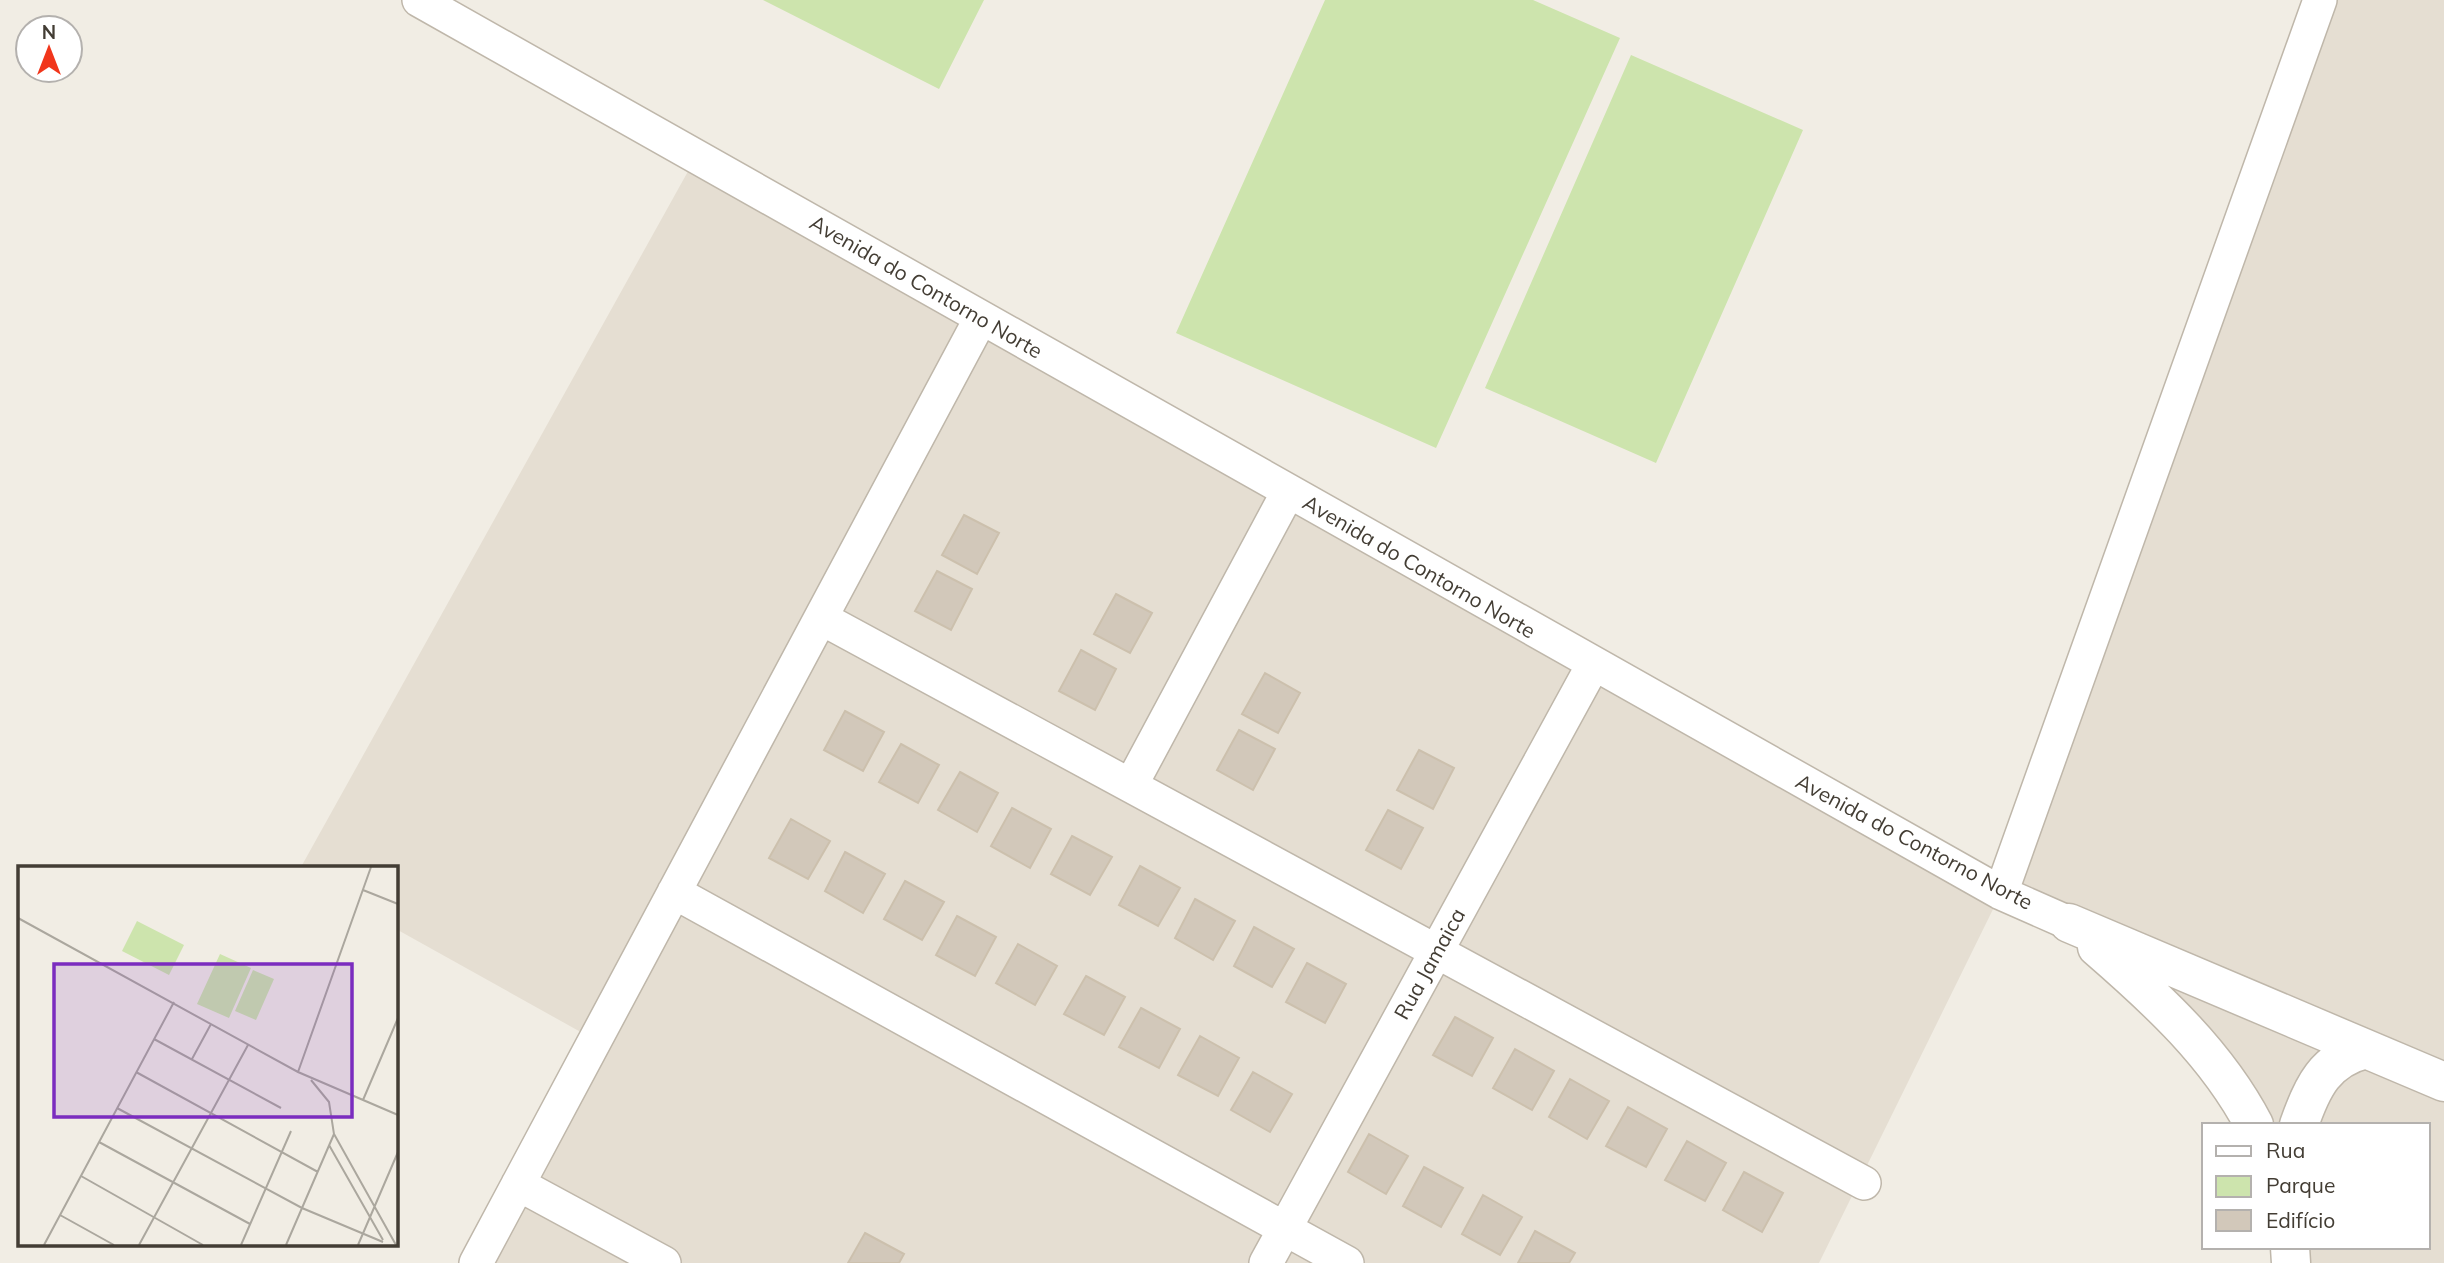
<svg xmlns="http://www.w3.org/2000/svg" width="2444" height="1263" font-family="Mulish,sans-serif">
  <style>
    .residential { fill: #e5ded2 }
    .green { fill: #cde4ad }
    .building { fill: #d2c8ba; stroke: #ccc0ad; stroke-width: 2 }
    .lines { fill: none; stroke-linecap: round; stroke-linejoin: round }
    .minor-casing { stroke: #bfb7aa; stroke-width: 36 }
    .tertiary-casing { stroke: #bfb7aa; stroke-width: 41 }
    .minor { stroke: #fff; stroke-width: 33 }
    .tertiary { stroke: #fff; stroke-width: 38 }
    .labels { text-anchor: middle; stroke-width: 5; stroke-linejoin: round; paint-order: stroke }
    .street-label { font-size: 21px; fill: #433d34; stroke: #fff }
    .inset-road { fill: none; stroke: #aba79e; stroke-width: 2 }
    .view { fill: #7b2cbf; fill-opacity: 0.15; stroke: #7b2cbf; stroke-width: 3.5 }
    .inset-edge { fill: none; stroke: #433d34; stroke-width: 3.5 }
  </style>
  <rect width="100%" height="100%" fill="#f1ede4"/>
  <path class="residential" d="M2320 0H2444V1263H2291L2290 1247H2428V1125H2254L2151 993 2001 893 1819 1263H476L595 1040 396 929V867H301L696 157 2001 892Z"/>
  <path class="green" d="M763 0H984L939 89Z
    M1325 0H1533L1620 38 1436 448 1176 333Z
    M1631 55 1803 130 1656 463 1485 388Z"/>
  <path class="building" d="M964 515 999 533 977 574 942 555Z
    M937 571 972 589 951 630 915 611Z
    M1116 594 1152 613 1130 653 1094 634Z
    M1081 650 1116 669 1095 710 1059 691Z
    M1265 673 1300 693 1278 733 1242 714Z
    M845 711 884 732 863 771 824 750Z
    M1239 730 1275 749 1253 790 1217 770Z
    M901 744 939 765 918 803 879 782Z
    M1419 750 1454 768 1433 809 1397 790Z
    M960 772 998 793 977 832 938 810Z
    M1012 808 1051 829 1030 868 991 846Z
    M1388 810 1423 828 1401 869 1366 850Z
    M791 819 830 841 808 879 769 858Z
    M1072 836 1112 857 1090 895 1051 874Z
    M845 852 885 874 863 913 825 891Z
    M1140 866 1180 888 1158 926 1119 905Z
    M905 881 944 902 922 940 884 919Z
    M1195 899 1235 921 1213 960 1175 938Z
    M957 916 996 937 975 976 936 955Z
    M1254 927 1294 949 1272 987 1234 966Z
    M1018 944 1057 966 1035 1005 996 983Z
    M1307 963 1346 984 1325 1023 1286 1002Z
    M1086 976 1125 997 1104 1035 1064 1014Z
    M1141 1008 1180 1029 1159 1068 1119 1047Z
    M1455 1017 1493 1038 1472 1076 1433 1055Z
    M1200 1036 1239 1058 1218 1096 1178 1075Z
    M1515 1049 1554 1071 1532 1110 1493 1088Z
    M1253 1072 1292 1094 1270 1132 1231 1110Z
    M1570 1079 1609 1101 1587 1139 1549 1117Z
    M1628 1107 1667 1129 1646 1167 1606 1146Z
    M1369 1134 1408 1156 1386 1194 1348 1172Z
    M1687 1141 1726 1163 1705 1201 1665 1180Z
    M1424 1167 1463 1188 1441 1227 1403 1206Z
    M1744 1172 1783 1193 1762 1232 1723 1210Z
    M1483 1195 1522 1217 1500 1255 1462 1234Z
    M1535 1231 1575 1253 1569 1263H1518Z
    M865 1233 904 1254 899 1263H848Z"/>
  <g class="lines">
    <defs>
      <path id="minor" d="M419 0 2001 893 2069 923
        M821 618 1864 1183
        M1131 785 1288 492
        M674 892 1347 1263
        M2001 893 2320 0
        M518 1184 664 1263
        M476 1263 981 318
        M1266 1263 1593 665"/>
      <path id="tertiary" d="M2069 923 2444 1082
        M2097 947C2157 999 2217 1054 2254 1125
        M2299 1125C2312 1087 2325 1059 2366 1049
        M2290 1247 2291 1263"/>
    </defs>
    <use href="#minor" class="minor-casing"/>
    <use href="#tertiary" class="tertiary-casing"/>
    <use href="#minor" class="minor"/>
    <use href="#tertiary" class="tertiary"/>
  </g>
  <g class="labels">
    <g class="street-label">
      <text transform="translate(926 287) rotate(30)" y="7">Avenida do Contorno Norte</text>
      <text transform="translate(1419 567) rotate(30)" y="7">Avenida do Contorno Norte</text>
      <text transform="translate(1914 842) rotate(28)" y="7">Avenida do Contorno Norte</text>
      <text transform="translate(1430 964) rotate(-61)" y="7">Rua Jamaica</text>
    </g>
  </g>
  <g transform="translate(18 866)">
    <rect width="380" height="380" fill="#f1ede4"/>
    <path d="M119 55 166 79 151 109 104 85ZM202 88 233 102 211 152 179 138ZM235 104 256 113 238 154 217 145Z" fill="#cde4ad"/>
    <path class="inset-road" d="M345 24 380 38M0 52 280 206 380 249M136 173 263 242M174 193 193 158M118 206 300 306M280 206 353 1M345 234 380 152M99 242 284 342 365 376M316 268 378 379M81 276 232 358M311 279 365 374M63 310 185 379M42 349 96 379M26 379 156 136M121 379 230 179M223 379 273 265M268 379 316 268 311 236 293 214M340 379 380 286"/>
    <path class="view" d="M36 98H334V251H36Z"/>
    <rect width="380" height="380" class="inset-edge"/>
  </g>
  <rect x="2202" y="1123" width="228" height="126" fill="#ffffff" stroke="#b4b1ae" stroke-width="2"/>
  <rect x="2216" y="1146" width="35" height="10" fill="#ffffff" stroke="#b4b1ae" stroke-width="2"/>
  <text x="2266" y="1158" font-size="21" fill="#433d34">Rua</text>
  <rect x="2216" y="1176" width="35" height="21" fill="#cde4ad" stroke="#b4b1ae" stroke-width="2"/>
  <text x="2266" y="1193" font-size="21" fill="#433d34">Parque</text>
  <rect x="2216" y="1210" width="35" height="21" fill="#d2c8ba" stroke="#b4b1ae" stroke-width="2"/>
  <text x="2266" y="1228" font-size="21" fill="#433d34">Edifício</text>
  <g transform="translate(49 49)"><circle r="33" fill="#ffffff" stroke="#b4b1ae" stroke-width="2"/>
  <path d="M0-5L12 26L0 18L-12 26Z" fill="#f1361b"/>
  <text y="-10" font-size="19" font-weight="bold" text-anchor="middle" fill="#433d34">N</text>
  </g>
</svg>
